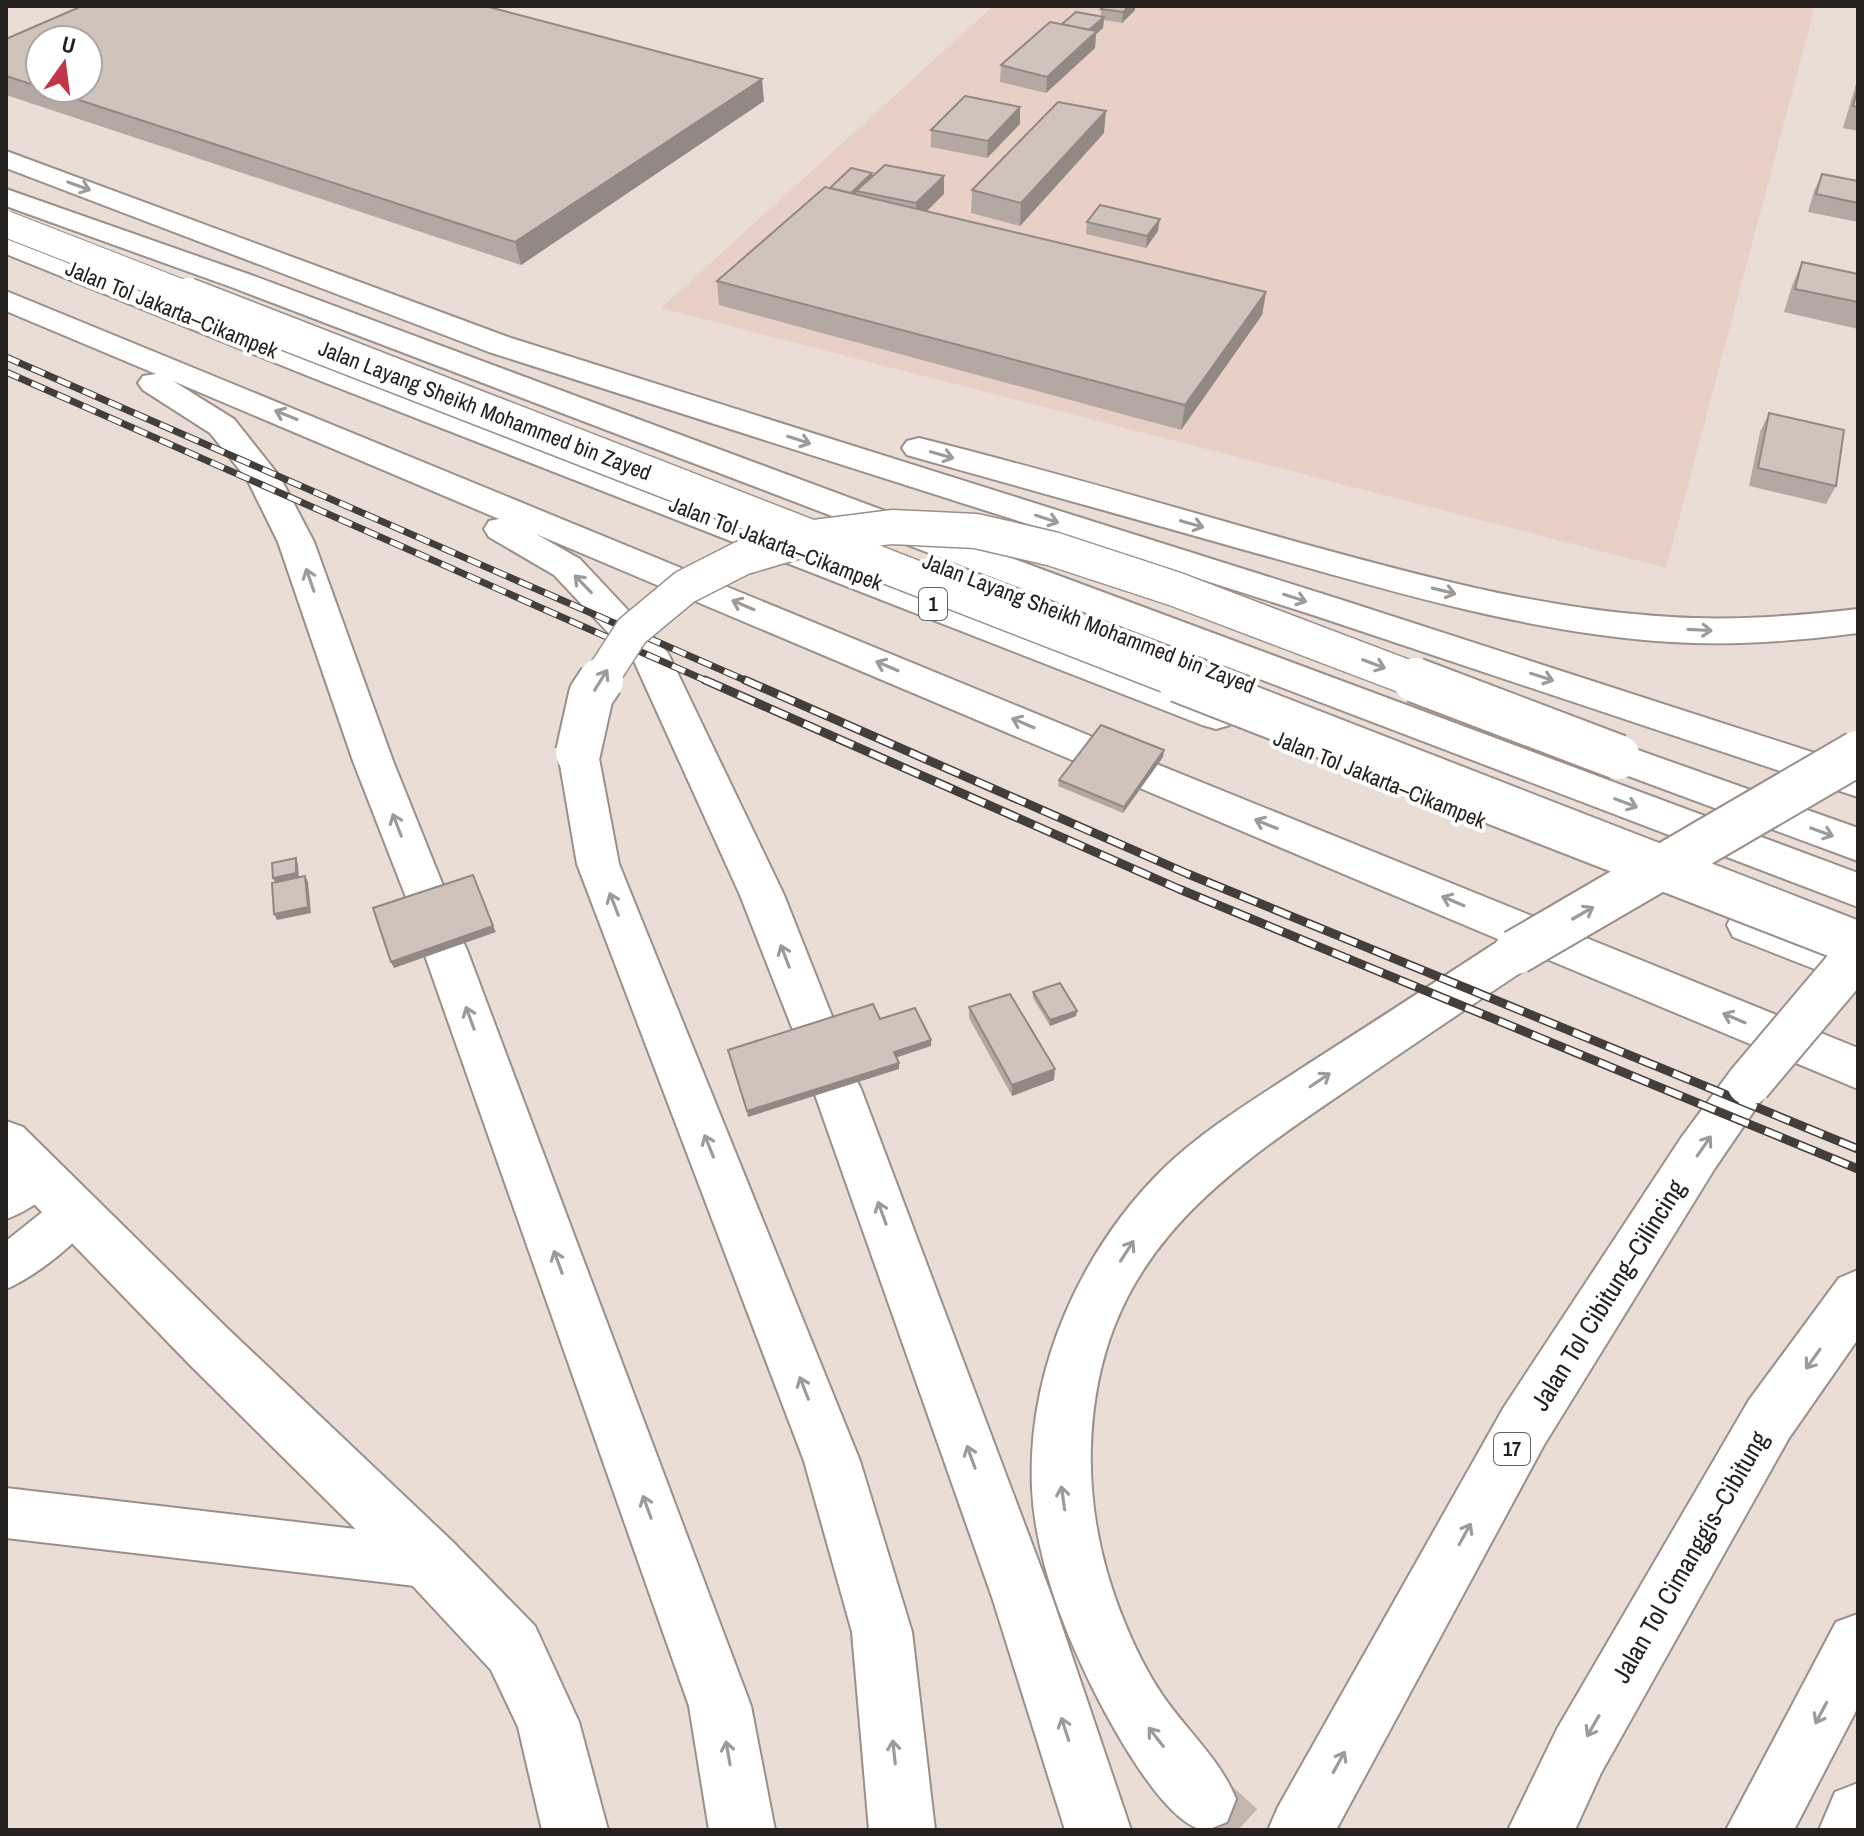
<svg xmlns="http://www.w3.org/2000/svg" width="1864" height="1836" font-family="'Archivo Narrow',sans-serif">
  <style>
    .industrial { fill: #e8d0c7 }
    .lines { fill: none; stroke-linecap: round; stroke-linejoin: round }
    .highway-tunnel { stroke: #c3b7b0; stroke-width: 57; stroke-dasharray: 57 29; stroke-linecap: butt }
    .street-casing { stroke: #9b8f88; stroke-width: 4 }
    .secondary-casing { stroke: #9b8f88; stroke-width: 4 }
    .highway-casing { stroke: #9b8f88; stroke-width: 4 }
    .street { fill: #fff; fill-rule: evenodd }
    .secondary { fill: #fff; fill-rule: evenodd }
    .highway { fill: #fff; fill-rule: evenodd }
    .rail-far1-casing { stroke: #443e3b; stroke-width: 7 }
    .rail-casing { stroke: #443e3b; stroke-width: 9 }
    .rail-far1 { stroke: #fff; stroke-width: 5; stroke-dasharray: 14; stroke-linecap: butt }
    .rail { stroke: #fff; stroke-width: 6; stroke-dasharray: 18; stroke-linecap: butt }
    .highway-bridge-far2-casing { stroke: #9b8f88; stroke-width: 28; stroke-linecap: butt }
    .highway-bridge-far1-casing { stroke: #9b8f88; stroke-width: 37; stroke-linecap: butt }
    .highway-bridge-casing { stroke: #9b8f88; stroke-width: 48; stroke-linecap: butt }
    .highway-bridge-far2 { stroke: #fff; stroke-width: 26 }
    .highway-bridge-far1 { stroke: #fff; stroke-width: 34 }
    .highway-bridge { stroke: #fff; stroke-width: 44 }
    .wall { fill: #b3a8a2 }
    .shaded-wall { fill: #928884 }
    .building { fill: #d0c3bc; stroke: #928884; stroke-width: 2 }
    .oneway { stroke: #9d9b9a }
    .labels { text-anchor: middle; stroke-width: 8; stroke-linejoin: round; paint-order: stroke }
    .shield { fill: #fff; stroke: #666462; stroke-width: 2 }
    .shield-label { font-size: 20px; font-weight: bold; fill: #25211e }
    .street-label { font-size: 22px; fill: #25211e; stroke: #fff }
    .near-street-label { font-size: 26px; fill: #25211e; stroke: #fff }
  </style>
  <rect width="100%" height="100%" fill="#eaddd5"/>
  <path class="industrial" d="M993 6H1815L1666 568 661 308Z"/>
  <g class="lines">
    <path class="highway-tunnel" d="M1204 1799 1238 1830"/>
    <defs>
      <path id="street" d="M41 1155 56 1161 63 1174C52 1196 28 1211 6 1219V1175L26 1161Z
        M76 1192 92 1198 98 1212C86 1238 33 1278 6 1289V1241L60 1198Z
        M6 1488 432 1538 450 1545 457 1563 450 1581 432 1588 6 1538Z"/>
      <path id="secondary" d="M6 1121 23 1127 228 1329 453 1542 535 1626 579 1722 608 1830H542L518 1727 491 1670 411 1584 190 1365 6 1175Z"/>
      <path id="highway" d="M6 151 511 338 1342 600 1858 767V797L1316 616 489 352 6 168Z
        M6 189 251 275 1858 873V907L231 287 6 206Z
        M6 235 1230 705 1236 715 1230 725 1216 729 1202 725 308 376 6 254Z
        M6 291 1100 740 1106 750 1100 760 1086 764 1072 760 536 534 580 559 668 653 784 895 837 1029 830 1043 814 1048 798 1043 740 895 633 659 554 575 489 537 484 529 489 521 499 519 173 381 234 419 280 477 314 542 393 761 448 898 441 910 426 915 411 910 353 761 278 542 247 479 210 433 143 390 138 383 143 376 156 374 6 311Z
        M919 438C1048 470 1176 508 1304 544 1424 577 1546 610 1671 617 1734 621 1796 616 1858 609V633C1796 641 1734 646 1671 642 1526 633 1385 589 1245 550 1133 518 1020 487 907 455L902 448 907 441Z
        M578 739 592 743 598 753 619 864 860 1461 912 1632 935 1830H869L852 1632 804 1461 577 864 558 753 564 743Z
        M1618 743 1858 828V861L1604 767 1598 757 1604 747Z
        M1149 761 1858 1048V1089L1537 955 1532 965C1470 1006 1408 1048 1347 1090 1209 1183 1098 1263 1091 1445 1089 1505 1101 1565 1124 1621 1134 1646 1148 1674 1163 1696 1187 1731 1220 1759 1236 1799L1227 1822 1207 1830C1167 1830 1110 1723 1093 1689 1063 1628 1035 1556 1032 1488 1027 1369 1081 1249 1165 1167 1206 1128 1255 1099 1302 1068 1368 1026 1434 983 1500 940L1135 786 1129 776 1135 766Z
        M1749 908 1858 949V986L1733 937 1727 925 1733 913Z
        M445 932 461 937 467 950 751 1706 775 1830H709L689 1706 423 950 429 937Z
        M1749 1063 1766 1069 1773 1083 1715 1168 1544 1445 1336 1830H1268L1278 1807 1504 1407 1681 1138 1732 1069Z
        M837 1069 854 1075 861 1089 1052 1597 1131 1830H1065L992 1597 813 1089 820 1075Z
        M1858 1270V1339L1789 1438 1601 1773 1575 1830H1508L1557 1729 1749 1400 1839 1278Z
        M1858 1614V1707L1794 1830H1726L1836 1622Z
        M1858 1783V1830H1819L1835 1792Z"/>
    </defs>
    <use href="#street" class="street-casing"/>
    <use href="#secondary" class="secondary-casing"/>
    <use href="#highway" class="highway-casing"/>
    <use href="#street" class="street"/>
    <use href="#secondary" class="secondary"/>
    <use href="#highway" class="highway"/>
    <defs>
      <path id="rail-far1" d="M6 357 749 682
        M6 372 709 682"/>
      <path id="rail" d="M705 680 1179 889 1858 1169
        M745 680 1188 874 1858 1149"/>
    </defs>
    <use href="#rail-far1" class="rail-far1-casing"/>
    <use href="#rail" class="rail-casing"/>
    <use href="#rail-far1" class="rail-far1"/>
    <use href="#rail" class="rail"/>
    <defs>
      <path id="highway-bridge-far2" d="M6 224 193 297"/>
      <path id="highway-bridge-far1" d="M188 295 1184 682
        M599 682 632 631 685 587 742 558 813 537 892 527 976 531 1053 549 1175 589 1420 682"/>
      <path id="highway-bridge" d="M1179 680 1858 944
        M1415 680 1618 757
        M578 753 591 695 601 680
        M1516 952 1858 753
        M1749 1083 1858 954"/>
    </defs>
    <use href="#highway-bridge-far2" class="highway-bridge-far2-casing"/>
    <use href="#highway-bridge-far1" class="highway-bridge-far1-casing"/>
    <use href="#highway-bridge" class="highway-bridge-casing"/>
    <use href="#highway-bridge-far2" class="highway-bridge-far2"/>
    <use href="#highway-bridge-far1" class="highway-bridge-far1"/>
    <use href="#highway-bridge" class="highway-bridge"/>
  </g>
  <path class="wall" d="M1101 9 1135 10 1122 23 1104 20 1103 28 1096 34 1095 48 1046 93 1000 82 1001 65 1062 24 1101 17Z
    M6 39 764 101 521 265 6 95Z
    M1858 77V131L1843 128Z
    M1020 124 987 158 931 147V130Z
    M1104 133 1020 226 971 213 972 190Z
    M872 173V177L944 176V194L927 211 1266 292 1262 315 1181 430 719 305 717 281 830 188Z
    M1822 174 1858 181V222L1808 212 1814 191Z
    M1087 222 1158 231 1146 248 1086 234Z
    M1802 262 1858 274V329L1784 312 1792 286Z
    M1769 413 1836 486 1826 504 1749 486 1760 432Z
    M1164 750 1163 757 1123 813 1058 786 1059 780Z
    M1033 992 1076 1016 1050 1026 1033 998Z
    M969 1007 1054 1080 1012 1096 969 1018Z"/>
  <path class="shaded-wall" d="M1129 6H1135V10L1122 23 1123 12Z
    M1104 17 1103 28 1096 34 1095 48 1046 93 1047 77 1087 31Z
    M762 79 764 101 521 265 515 242Z
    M1020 107V124L987 158 988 141Z
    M1106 111 1104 133 1020 226 1021 203Z
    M872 173V185L856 191 857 200 850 194Z
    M944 176V194L916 221V203Z
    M1160 219 1158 231 1146 248 1147 236Z
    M1266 292 1262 315 1181 430 1185 405Z
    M1164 750 1163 757 1123 813 1124 807Z
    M296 858 298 864 299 879 276 884 273 878Z
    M305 876 308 882 311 913 277 920 274 914Z
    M493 926 496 932 394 968 391 962Z
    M1077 1011 1076 1016 1050 1026V1020Z
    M931 1040V1046L895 1058 894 1052Z
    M899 1063V1069L748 1117 747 1111Z
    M1055 1069 1054 1080 1012 1096V1085Z"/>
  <path class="building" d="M82 6H485L762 79 515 242 42 88H88V40H40V87L6 76V39Z
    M1104 6H1129L1123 12 1101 9Z
    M1076 12 1104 17 1089 30 1062 24Z
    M1050 22 1097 31 1047 77 1001 65Z
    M1858 88V107L1853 106Z
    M965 96 1020 107 988 141 931 130Z
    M1058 102 1106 111 1021 203 972 190Z
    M885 165 944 176 916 203 856 191Z
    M851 168 872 173 851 193 830 188Z
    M1822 174 1858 181V203L1816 194Z
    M825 187 1266 292 1185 405 717 281Z
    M1100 205 1160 219 1147 236 1087 222Z
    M1802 262 1858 274V302L1795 289Z
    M1769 413 1844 430 1836 486 1758 468Z
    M1101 725 1164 750 1124 807 1059 780Z
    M296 858V873L273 878 272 863Z
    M473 875 493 926 391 962 373 908Z
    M305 876 308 907 274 914 272 883Z
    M1060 983 1077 1011 1050 1020 1033 992Z
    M1010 994 1055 1069 1012 1085 969 1007Z
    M873 1004 880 1019 915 1008 931 1040 894 1052 899 1063 747 1111 728 1050Z"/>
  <defs><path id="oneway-shaft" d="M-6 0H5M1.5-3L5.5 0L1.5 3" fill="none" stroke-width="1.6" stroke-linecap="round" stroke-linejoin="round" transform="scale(2)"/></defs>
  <g class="oneway">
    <use href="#oneway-shaft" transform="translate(79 186) rotate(20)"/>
    <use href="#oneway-shaft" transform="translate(286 415) rotate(-158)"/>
    <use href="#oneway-shaft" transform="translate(799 440) rotate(18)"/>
    <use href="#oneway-shaft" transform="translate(942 455) rotate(16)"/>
    <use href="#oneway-shaft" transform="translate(1047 519) rotate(18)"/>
    <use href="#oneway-shaft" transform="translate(1192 524) rotate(16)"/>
    <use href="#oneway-shaft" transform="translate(310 580) rotate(-109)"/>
    <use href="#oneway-shaft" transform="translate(583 584) rotate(-134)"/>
    <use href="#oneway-shaft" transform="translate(1444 591) rotate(14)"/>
    <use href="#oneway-shaft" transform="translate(1295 598) rotate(18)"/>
    <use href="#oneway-shaft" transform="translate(743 605) rotate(-157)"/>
    <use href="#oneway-shaft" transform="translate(1700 630) rotate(3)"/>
    <use href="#oneway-shaft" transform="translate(1374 664) rotate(21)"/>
    <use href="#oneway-shaft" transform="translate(887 666) rotate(-157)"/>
    <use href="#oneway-shaft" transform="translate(1542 677) rotate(18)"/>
    <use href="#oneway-shaft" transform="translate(601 680) rotate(-58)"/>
    <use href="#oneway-shaft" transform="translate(1023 723) rotate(-157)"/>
    <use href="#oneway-shaft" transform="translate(1626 803) rotate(21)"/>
    <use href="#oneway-shaft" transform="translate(1266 824) rotate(-158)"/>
    <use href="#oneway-shaft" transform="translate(397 825) rotate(-111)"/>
    <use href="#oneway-shaft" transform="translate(1822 832) rotate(20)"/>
    <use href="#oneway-shaft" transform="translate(1453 901) rotate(-157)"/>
    <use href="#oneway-shaft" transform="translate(614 904) rotate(-111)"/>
    <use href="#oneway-shaft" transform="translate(1583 913) rotate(-30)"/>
    <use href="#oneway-shaft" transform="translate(785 956) rotate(-111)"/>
    <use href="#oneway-shaft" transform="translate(470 1018) rotate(-110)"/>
    <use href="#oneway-shaft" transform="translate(1734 1018) rotate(-157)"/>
    <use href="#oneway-shaft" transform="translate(1320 1080) rotate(-34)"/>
    <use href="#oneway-shaft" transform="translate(709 1146) rotate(-112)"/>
    <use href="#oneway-shaft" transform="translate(1704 1146) rotate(-55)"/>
    <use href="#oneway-shaft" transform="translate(882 1213) rotate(-110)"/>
    <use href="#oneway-shaft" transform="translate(1127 1251) rotate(-57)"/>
    <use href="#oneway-shaft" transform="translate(558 1262) rotate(-110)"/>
    <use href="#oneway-shaft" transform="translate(1813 1359) rotate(126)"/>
    <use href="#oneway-shaft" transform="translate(804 1388) rotate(-111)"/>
    <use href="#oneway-shaft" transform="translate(971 1457) rotate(-110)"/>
    <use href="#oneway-shaft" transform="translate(1063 1498) rotate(-98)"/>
    <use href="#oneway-shaft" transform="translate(647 1507) rotate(-110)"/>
    <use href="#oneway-shaft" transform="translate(1465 1534) rotate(-61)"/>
    <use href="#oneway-shaft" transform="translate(1821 1713) rotate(118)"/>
    <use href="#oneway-shaft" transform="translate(1593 1726) rotate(120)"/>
    <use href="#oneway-shaft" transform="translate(1065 1729) rotate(-108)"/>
    <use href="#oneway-shaft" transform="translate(1156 1737) rotate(-128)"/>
    <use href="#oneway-shaft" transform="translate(894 1752) rotate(-96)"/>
    <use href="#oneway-shaft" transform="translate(728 1753) rotate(-100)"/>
    <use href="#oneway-shaft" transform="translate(1339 1762) rotate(-61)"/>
  </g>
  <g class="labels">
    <g class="shield">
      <rect x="919" y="588" width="28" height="32" rx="6"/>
      <rect x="1494" y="1433" width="36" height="32" rx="6"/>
    </g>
    <g class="shield-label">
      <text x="933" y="611">1</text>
      <text x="1512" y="1456">17</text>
    </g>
    <g class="street-label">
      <text transform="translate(172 309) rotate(22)" y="8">Jalan Tol Jakarta–Cikampek</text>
      <text transform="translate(485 410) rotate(21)" y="8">Jalan Layang Sheikh Mohammed bin Zayed</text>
      <text transform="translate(776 543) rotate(21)" y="8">Jalan Tol Jakarta–Cikampek</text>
      <text transform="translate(1089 623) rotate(21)" y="8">Jalan Layang Sheikh Mohammed bin Zayed</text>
      <text transform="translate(1380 779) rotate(22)" y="8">Jalan Tol Jakarta–Cikampek</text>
    </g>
    <g class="near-street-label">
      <text transform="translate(1608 1295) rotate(-58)" y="9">Jalan Tol Cibitung–Cilincing</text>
      <text transform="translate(1690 1557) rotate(-60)" y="9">Jalan Tol Cimanggis–Cibitung</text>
    </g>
  </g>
  <rect width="1864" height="1836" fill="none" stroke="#25211e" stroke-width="16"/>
  <g transform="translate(64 64) rotate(14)"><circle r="38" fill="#ffffff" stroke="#a8a6a5" stroke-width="2"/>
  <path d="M0-6L14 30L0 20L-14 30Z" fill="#c43447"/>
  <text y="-12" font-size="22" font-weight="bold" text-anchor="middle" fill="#25211e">U</text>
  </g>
</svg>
